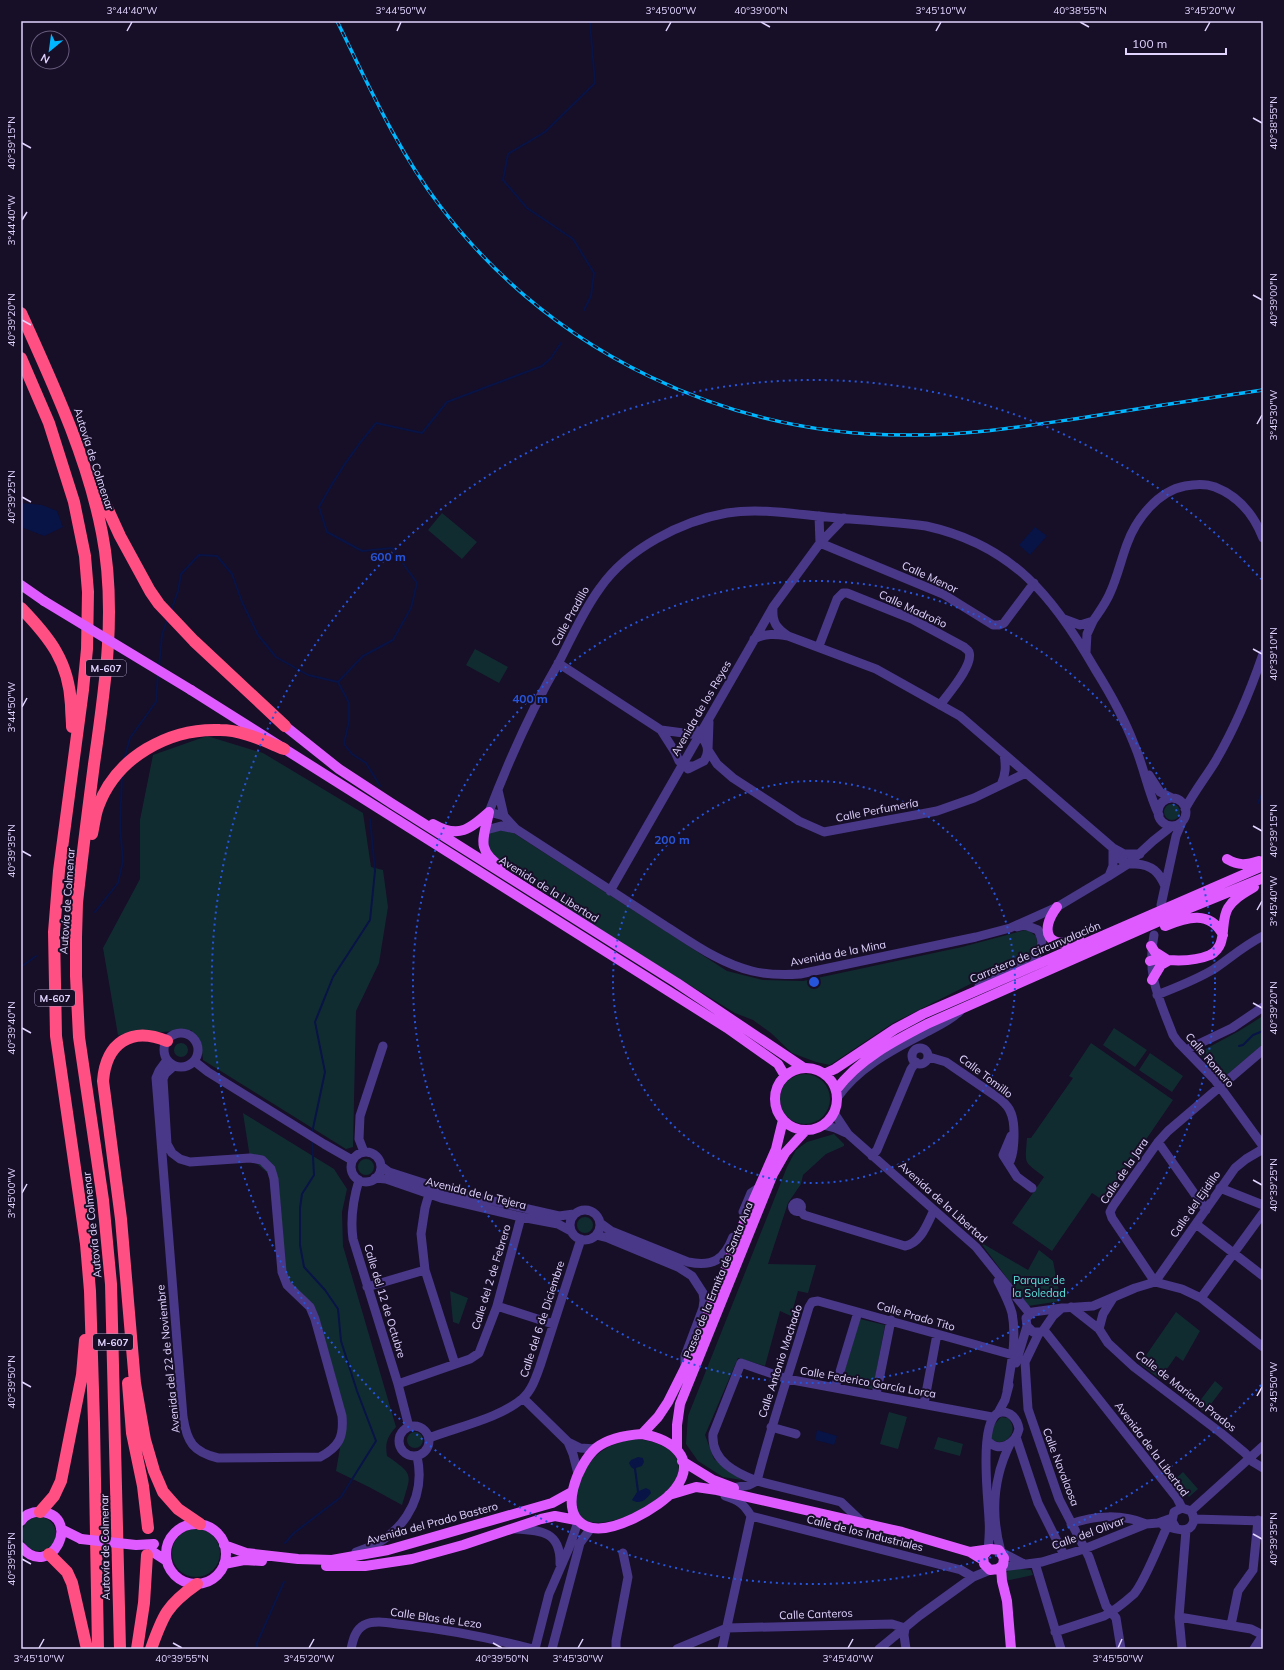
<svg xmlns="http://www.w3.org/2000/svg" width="1284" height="1670" font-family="Mulish,sans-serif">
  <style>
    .green { fill: #112c31 }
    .water { fill: #081346 }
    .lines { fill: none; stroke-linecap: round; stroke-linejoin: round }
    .stream { stroke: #081346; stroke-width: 2 }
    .minor { stroke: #493787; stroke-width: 9 }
    .major { stroke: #df5bff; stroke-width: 10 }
    .highway { stroke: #ff4f83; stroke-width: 12 }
    .rail-casing { stroke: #00b7ff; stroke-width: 3.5 }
    .rail { stroke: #170e27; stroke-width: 2; stroke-dasharray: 6; stroke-linecap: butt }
    .major-bridge { stroke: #df5bff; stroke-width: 10 }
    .ticks { fill: none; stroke: #e1d4ff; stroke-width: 1.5 }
    .ring { fill: none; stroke: #2755da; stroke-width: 2; stroke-dasharray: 2 4 }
    .labels { text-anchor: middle; stroke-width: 4; stroke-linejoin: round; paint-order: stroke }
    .shield { fill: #170e27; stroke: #a499be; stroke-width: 1 }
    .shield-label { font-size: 10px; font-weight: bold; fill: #e1d4ff }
    .street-label { font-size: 11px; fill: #e1d4ff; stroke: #170e27 }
    .park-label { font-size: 11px; fill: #5ae4db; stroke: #170e27 }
    .centre { fill: #2755da; stroke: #170e27; stroke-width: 2 }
    .ring-label { font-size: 12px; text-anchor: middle; font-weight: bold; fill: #2755da; stroke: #170e27; stroke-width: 4; stroke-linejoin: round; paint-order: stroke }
    .neatline { fill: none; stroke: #e1d4ff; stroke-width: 1.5 }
    .ticks-label { font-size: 10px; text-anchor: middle; fill: #e1d4ff }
  </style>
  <rect width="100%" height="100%" fill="#170e27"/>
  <path class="green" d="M442 513 477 542 462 559 428 530Z
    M475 649 508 667 499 683 466 665Z
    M207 736 263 753 363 813 371 867 383 870 388 907 379 963 356 1011 353 1147 346 1149 203 1060 201 1043 191 1030 118 1035 103 948 140 879V820L153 755Z
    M1164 812a8 8 0 1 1 16 0a8 8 0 1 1-16 0Z
    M497 829 512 832 727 971 763 980 803 981 962 947 1025 930 1029 931 1036 936C1038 944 1037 949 1030 954L893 1023 830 1065 816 1062 792 1053 771 1033 753 1020 735 1013 557 903 543 890 505 866 487 847 489 833Z
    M1263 1016V1044L1222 1079 1198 1053 1239 1031Z
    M1114 1028 1147 1050 1135 1067 1103 1045Z
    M174 1050a7 7 0 1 1 14 0a7 7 0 1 1-14 0Z
    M1091 1043 1173 1100 1104 1201 1092 1193 1052 1251 1012 1223 1044 1177C1023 1160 1025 1166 1027 1138H1031L1073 1078 1069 1076Z
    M1150 1053 1183 1076 1172 1092 1139 1070Z
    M780 1099a25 25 0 1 1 50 0a25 25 0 1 1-50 0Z
    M243 1113 334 1169 347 1189 342 1212 343 1246 396 1427C387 1437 385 1443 387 1456 415 1475 411 1474 402 1505L369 1487 336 1471 344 1425 312 1312 280 1278 269 1174 250 1158Z
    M834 1134 844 1144V1146L826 1154 803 1175 801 1184 788 1203 768 1264 816 1265 808 1293 798 1291 791 1316 780 1311 765 1366 738 1358 705 1435 714 1459 742 1480 723 1477 698 1461 686 1444 688 1416 787 1167 796 1150 807 1142Z
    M358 1167a8 8 0 1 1 16 0a8 8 0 1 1-16 0Z
    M577 1225a8 8 0 1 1 16 0a8 8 0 1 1-16 0Z
    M980 1242 1028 1270 1039 1250 1053 1261 1061 1301 1028 1306Z
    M450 1291 468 1298 459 1324 453 1322Z
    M1176 1312 1200 1331 1183 1361 1176 1356 1160 1379 1140 1364Z
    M860 1319 885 1325 873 1389 841 1383Z
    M1215 1381 1223 1388 1205 1412 1196 1406Z
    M889 1412 907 1417 898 1449 880 1444Z
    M1001 1417 1008 1418C1022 1433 1001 1450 991 1438L994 1425Z
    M407 1440a8 8 0 1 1 16 0a8 8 0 1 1-16 0Z
    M938 1437 963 1444 960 1456 934 1449Z
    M633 1439C663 1440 695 1457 669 1489 654 1506 627 1519 605 1522 559 1529 577 1473 597 1455 608 1445 620 1442 633 1439Z
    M1183 1472 1198 1489 1189 1497 1174 1480Z
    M22 1534a17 17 0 1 1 34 0a17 17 0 1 1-34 0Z
    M172 1553a24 24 0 1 1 48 0a24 24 0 1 1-48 0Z
    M1012 1568 1031 1570 1033 1575 1005 1581 1003 1575Z"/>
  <path class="water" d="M21 503 42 505 57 511 63 527 44 536 21 527Z
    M1035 527 1047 536 1030 555 1019 545Z
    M817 1430 837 1436 834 1445 815 1440Z
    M638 1457 643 1458 644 1462 642 1466 636 1468 639 1491 646 1488 650 1490 651 1493C646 1500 640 1505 632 1500L637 1492 634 1469 631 1467 629 1463 631 1460Z"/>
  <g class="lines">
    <path class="stream" d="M584 310 591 296 594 273 573 239 527 208 503 180 508 154 545 132 595 83 590 23 588 21
      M171 611 178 591 181 574 199 555 217 556 232 574 242 602 258 635 276 657 308 675 338 682
      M159 667 162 635 167 620
      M338 682 363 656 393 640 411 608 417 583 392 548 362 551 327 532 319 507C335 477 354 449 376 423L422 433 447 402 542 366 551 358 561 343
      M338 682 349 703V721L344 744 352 754 366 763 380 786
      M124 760 130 738 156 702 158 673
      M1258 803 1263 792
      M95 912 118 883 123 861 120 827 122 776
      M21 967 36 956
      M1239 1046 1243 1045 1253 1035 1263 1031
      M312 1133 325 1072 315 1022 333 977 370 920 375 871 370 819
      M285 1543 294 1533 341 1497 376 1441 357 1391 341 1341 338 1309 325 1290 304 1267 300 1245V1208L302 1194 314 1175 312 1139
      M257 1649V1643L284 1582"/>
    <path class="minor" d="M844 518 820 543 943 594 993 625H999L1004 623 1034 583
      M1064 619 1080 625 1093 621C1099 612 1106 603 1110 593 1117 578 1121 560 1127 544 1136 519 1158 491 1185 486 1195 484 1205 483 1215 487 1238 496 1254 515 1263 538
      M788 636 876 669 960 716 1113 848 1124 854H1140
      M754 639C766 633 775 634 788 636 776 628 772 622 773 608
      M819 646 837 599 843 593H847L912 619 964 647C966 649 968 650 969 652 974 665 948 694 940 705
      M1086 652 1087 634 1093 621
      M558 663 661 730 675 752 679 761 688 766H693
      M709 722 708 750 717 764 733 778 799 821 824 832 937 811 974 798 1026 773
      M661 730 691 734 696 730
      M688 769 704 761C712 749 705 735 691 734
      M1149 775 1160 792 1172 798
      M1001 785C1006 774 1006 766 1004 754
      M498 790 504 816
      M1158 812a14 14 0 1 1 28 0a14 14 0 1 1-28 0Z
      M1185 809C1194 792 1205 778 1215 762 1235 728 1250 692 1263 654
      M489 812C509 760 531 710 559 662 572 637 583 611 600 588 627 549 681 521 727 513 760 508 794 514 827 517 860 520 893 522 926 526 1012 545 1053 596 1095 669 1110 693 1124 718 1134 744 1144 767 1148 793 1159 815
      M489 812 504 816 516 829C565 861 614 893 664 925 691 942 719 963 752 971 768 975 784 975 800 974L976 937 1010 928 1057 907 1109 876 1128 864 1153 841 1172 826
      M486 830 501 826 516 829
      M1114 850C1117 854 1120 860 1124 862 1127 865 1132 864 1136 864 1152 865 1159 872 1165 886
      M1109 876 1113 866V848
      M610 891 773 607 820 543 819 516
      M1161 905 1176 836 1182 822
      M1154 935C1146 975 1159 998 1173 1035L1178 1042 1215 1080 1263 1146
      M979 986C991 978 1032 961 1038 953 1044 945 1042 938 1038 930L1025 925 1017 927
      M1157 995C1177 987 1196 980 1214 969 1230 958 1245 945 1263 936
      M164 1050a17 17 0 1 1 34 0a17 17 0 1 1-34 0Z
      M912 1056a8 8 0 1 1 16 0a8 8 0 1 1-16 0Z
      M1186 1050 1232 1028 1263 1007
      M929 1057 946 1062 1000 1099C1004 1103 1008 1106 1010 1111 1016 1122 1015 1153 1009 1163
      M167 1060 159 1071 156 1078 183 1417C187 1442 193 1452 218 1458L320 1457C339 1447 344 1437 342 1416L315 1319 310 1307 287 1285 282 1272 274 1179 271 1169 262 1160 250 1158 190 1162 180 1159 172 1153 167 1144 163 1079 165 1074 174 1066
      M194 1061 208 1072 324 1144 352 1160
      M837 1098C857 1069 890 1051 921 1035 935 1027 949 1022 960 1011
      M834 1113 848 1134 976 1247 1030 1314
      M823 1125 835 1128 846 1133
      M1011 1136 1003 1155 1017 1177 1032 1188
      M1158 1142 1206 1210
      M364 1152 359 1139 360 1116 383 1046
      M351 1167a15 15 0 1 1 30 0a15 15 0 1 1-30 0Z
      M872 1156 877 1150 911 1069 916 1062
      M381 1166 389 1172 445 1190 559 1216 574 1214
      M375 1178 386 1179 441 1198 521 1217 558 1224 571 1231
      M359 1180C353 1200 350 1218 353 1239L398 1384 409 1427
      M1220 1188 1263 1205
      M429 1194 425 1208 421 1234 425 1270 455 1364
      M792.5 1207a4.5 4.5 0 1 1 9 0a4.5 4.5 0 1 1-9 0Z
      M570 1225a15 15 0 1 1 30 0a15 15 0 1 1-30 0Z
      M800 1210 804 1215 905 1246C921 1243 927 1224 934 1210
      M743 1212 751 1193 760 1187
      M600 1223 611 1231 688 1262C713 1267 724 1260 733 1237
      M1196 1224 1263 1276
      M596 1235 608 1238 678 1267 692 1276 703 1293 704 1300 703 1308 685 1356V1369
      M998 1281C1003 1291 1009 1302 1012 1313 1017 1338 1011 1365 1007 1391
      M1155 1282 1112 1218 1110 1212 1113 1206 1158 1142 1168 1131 1263 1050
      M1155 1282 1235 1168 1246 1159 1263 1149
      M367 1287 425 1270
      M1201 1298 1263 1213
      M497 1306 553 1324
      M1071 1307 1099 1329 1108 1343 1134 1367 1221 1433 1245 1453 1253 1462 1263 1468
      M1062 1308 1053 1316 1042 1332H1033L1027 1326 1026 1318 1033 1312 1062 1308 1093 1306 1135 1288 1155 1282 1182 1289 1201 1298 1263 1347
      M1099 1329 1103 1314 1113 1298
      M1044 1330 1177 1498 1182 1508
      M1039 1333 1025 1362 1028 1409 1059 1499 1089 1557 1106 1606 1116 1618 1121 1649
      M1016 1363 1027 1326
      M398 1384 470 1359 479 1353 497 1306 521 1217
      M835 1388 858 1312
      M876 1395 891 1320
      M523 1398 568 1442 580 1448 596 1449
      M924 1404 937 1334
      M998 1413 1005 1400 1009 1385
      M992 1417 787 1379 741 1363 713 1434C711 1461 736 1473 757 1481 772 1422 792 1365 809 1307L812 1302 818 1301 1013 1355
      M399 1441a15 15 0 1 1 30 0a15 15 0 1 1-30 0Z
      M771 1427 796 1434
      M1016 1437 1038 1503 1064 1555
      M429 1438C457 1427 501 1418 523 1398 532 1390 536 1377 540 1366L581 1239
      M987 1440C998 1454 1016 1444 1019 1429 1018 1423 1016 1418 1010 1414 974 1396 989 1504 989 1520 990 1530 989 1540 988 1550
      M568 1442 573 1454 578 1474
      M1010 1444C993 1478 991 1516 1001 1552L1022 1563
      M733 1488 749 1485 757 1481 841 1502 862 1522
      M725 1496C738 1500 744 1504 751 1516
      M1191 1511 1263 1446
      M751 1516 961 1570 973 1577
      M1194 1519 1263 1521
      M1071 1524C1094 1515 1123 1514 1146 1524
      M1163 1525C1172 1528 1189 1535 1193 1523 1195 1518 1193 1515 1191 1511L1182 1508 1174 1512 1172 1521 1176 1528
      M515 1529C542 1530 561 1532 560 1564
      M356 1552C400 1539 427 1501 417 1456
      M1035 1563 1061 1649
      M1001 1567 1042 1562 1084 1549 1146 1524 1158 1523 1172 1518
      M1179 1617 1251 1629 1263 1635
      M1231 1625 1238 1591 1253 1570 1258 1520
      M1055 1632 1104 1616C1114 1611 1125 1602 1134 1594 1145 1581 1159 1544 1167 1527
      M351 1649C353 1640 355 1630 364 1625 376 1619 393 1624 406 1625 449 1630 491 1638 533 1649
      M535 1649 549 1594 569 1548 578 1522
      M552 1649 580 1543 591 1528
      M616 1649V1641L628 1577 623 1553
      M677 1649 727 1628 892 1624 905 1628 904 1635 906 1649
      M722 1649 751 1516
      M879 1649 919 1616 973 1577 990 1570
      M1182 1649 1179 1617 1186 1530
      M1254 1649 1263 1635"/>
    <path class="major" d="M21 585 44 601
      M191 690 727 1028 778 1064 785 1076
      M285 726 339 769 391 803 677 983 804 1068
      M489 812C484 838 475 849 501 867
      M433 824C459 839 470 829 489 812
      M1227 859C1239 866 1246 865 1259 861
      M1057 907C1038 932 1049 951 1079 939
      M1165 926C1187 917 1210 910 1223 935
      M1151 946 1155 952 1166 959
      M1150 961C1157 958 1161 960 1168 960 1181 961 1198 960 1210 955 1229 945 1219 923 1228 908 1234 898 1244 893 1254 887
      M1152 980 1161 965 1168 961
      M775 1099a31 31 0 1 1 62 0a31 31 0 1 1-62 0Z
      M824 1074 835 1069 895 1029 923 1014 1263 866
      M836 1090C859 1059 894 1041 927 1024L1187 909 1263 878
      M642 1434 658 1417 668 1402 692 1354 744 1222 776 1149 783 1120
      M642 1434C671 1439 699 1458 675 1489 661 1507 609 1537 586 1526 557 1513 578 1464 596 1448 609 1438 626 1435 642 1434Z
      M677 1449V1425L680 1404 773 1174 785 1153 806 1130
      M682 1461 713 1480 734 1488
      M669 1495 696 1487 717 1490 902 1532 970 1552 983 1560
      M21 1521C26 1514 34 1511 43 1512 82 1518 51 1581 21 1547
      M166 1554a30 30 0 1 1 60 0a30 30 0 1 1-60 0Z
      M61 1529 81 1539
      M224 1545 246 1553 298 1559 332 1560 388 1550 552 1503 572 1492
      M153 1552 167 1561
      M970 1552 991 1549 999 1550 1004 1558 1003 1565 998 1569 990 1570 984 1564 983 1556 988 1550
      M224 1564 244 1560 262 1561
      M326 1566H365L412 1559 463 1545 541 1519 555 1516 576 1520
      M1001 1567 1002 1581 1007 1601 1011 1649"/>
    <path class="highway" d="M21 313C53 384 87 456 102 533 117 609 105 688 94 764 88 810 82 856 77 903L76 937V976L79 1037 103 1200 111 1284 120 1649
      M21 358 49 423 74 502 85 556 88 592 87 649 83 690 59 871 54 932 56 1036 86 1244 90 1291 94 1423 98 1649
      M97 484 109 512 120 536 150 591 159 604 194 641 285 726
      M21 608C50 638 69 662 71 705 71 712 72 720 72 727
      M92 834C94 825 95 815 98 807 116 757 169 728 220 730 242 730 264 741 284 749
      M167 1041C131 1026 106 1043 103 1081L121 1219 135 1383 145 1440 154 1471 163 1492 178 1509 200 1524
      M128 1383 132 1433 143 1486 148 1528
      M40 1512 54 1496 61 1481 82 1375 85 1340
      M49 1554 67 1572 72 1583 87 1649
      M137 1649 144 1603 147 1555
      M151 1649C163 1615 167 1605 197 1584"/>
    <defs>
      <path id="rail" d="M337 21C368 84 397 150 440 206 552 353 730 438 915 435 971 435 1026 426 1081 418 1142 408 1202 399 1263 390"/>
    </defs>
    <use href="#rail" class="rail-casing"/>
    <use href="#rail" class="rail"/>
    <path class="major-bridge" d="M44 601 191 690
      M81 1539 136 1545 154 1544"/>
  </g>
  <path class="ticks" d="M761 22 770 27M1080 22 1089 27M127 31 132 22M397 31 401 22M666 31 671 22M936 31 941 22M1205 31 1210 22M1253 118 1262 123M22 143 31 148M22 220 27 212M1253 295 1262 300M22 320 31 325M1257 424 1262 415M22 497 31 502M1253 649 1262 654M22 707 27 698M1253 826 1262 831M22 851 31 856M1257 910 1262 901M1253 1003 1262 1008M22 1028 31 1033M1253 1180 1262 1185M22 1193 27 1184M22 1382 31 1387M1257 1396 1262 1387M1253 1534 1262 1539M22 1559 31 1564M173 1643 182 1648M493 1643 502 1648M39 1648 44 1639M309 1648 314 1639M578 1648 583 1639M848 1648 853 1639M1118 1648 1122 1639"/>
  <g class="ring">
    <circle cx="814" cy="982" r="201"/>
    <circle cx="814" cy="982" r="401"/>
    <path d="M1261 1385A602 602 0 1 1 1261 579"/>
  </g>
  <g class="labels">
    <g class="shield">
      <rect x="86" y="660" width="40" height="16" rx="3"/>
      <rect x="35" y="990" width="40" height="16" rx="3"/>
      <rect x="93" y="1334" width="40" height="16" rx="3"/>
    </g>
    <g class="shield-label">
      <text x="106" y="672">M-607</text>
      <text x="55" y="1002">M-607</text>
      <text x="113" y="1346">M-607</text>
    </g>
    <g class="street-label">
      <text transform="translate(94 459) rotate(72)" y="4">Autovía de Colmenar</text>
      <text transform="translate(930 577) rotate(25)" y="4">Calle Menor</text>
      <text transform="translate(913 609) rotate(25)" y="4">Calle Madroño</text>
      <text transform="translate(570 616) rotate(-61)" y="4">Calle Pradillo</text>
      <text transform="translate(701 708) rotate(-60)" y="4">Avenida de los Reyes</text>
      <text transform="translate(877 810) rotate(-11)" y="4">Calle Perfumería</text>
      <text transform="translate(549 889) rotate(32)" y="4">Avenida de la Libertad</text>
      <text transform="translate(67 901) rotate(-86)" y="4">Autovía de Colmenar</text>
      <text transform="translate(1035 952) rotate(-23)" y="4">Carretera de Circunvalación</text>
      <text transform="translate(838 953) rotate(-11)" y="4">Avenida de la Mina</text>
      <text transform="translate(1210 1060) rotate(49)" y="4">Calle Romero</text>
      <text transform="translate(986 1076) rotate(37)" y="4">Calle Tomillo</text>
      <text transform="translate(1124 1171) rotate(-56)" y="4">Calle de la Jara</text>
      <text transform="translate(476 1193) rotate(14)" y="4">Avenida de la Tejera</text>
      <text transform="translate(943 1202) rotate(42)" y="4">Avenida de la Libertad</text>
      <text transform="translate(1195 1204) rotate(-55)" y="4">Calle del Ejidillo</text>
      <text transform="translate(92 1225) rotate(-96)" y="4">Autovía de Colmenar</text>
      <text transform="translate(491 1277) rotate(-73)" y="4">Calle del 2 de Febrero</text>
      <text transform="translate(718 1280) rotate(-68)" y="4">Paseo de la Ermita de Santa Ana</text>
      <text transform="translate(385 1301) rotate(73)" y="4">Calle del 12 de Octubre</text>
      <text transform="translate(916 1316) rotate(16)" y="4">Calle Prado Tito</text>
      <text transform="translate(542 1319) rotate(-72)" y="4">Calle del 6 de Diciembre</text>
      <text transform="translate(168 1359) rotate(-96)" y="4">Avenida del 22 de Noviembre</text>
      <text transform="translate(780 1361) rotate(-72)" y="4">Calle Antonio Machado</text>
      <text transform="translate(868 1382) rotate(10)" y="4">Calle Federico García Lorca</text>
      <text transform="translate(1186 1391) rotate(38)" y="4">Calle de Mariano Prados</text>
      <text transform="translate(1152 1449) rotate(53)" y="4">Avenida de la Libertad</text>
      <text transform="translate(1061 1467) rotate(69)" y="4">Calle Navalaosa</text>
      <text transform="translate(432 1523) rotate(-15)" y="4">Avenida del Prado Bastero</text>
      <text transform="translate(865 1533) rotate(14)" y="4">Calle de los Industriales</text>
      <text transform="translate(1088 1533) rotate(-20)" y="4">Calle del Olivar</text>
      <text transform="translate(105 1547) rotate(-91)" y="4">Autovía de Colmenar</text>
      <text transform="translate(816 1614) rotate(-2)" y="4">Calle Canteros</text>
      <text transform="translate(436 1618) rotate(8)" y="4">Calle Blas de Lezo</text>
    </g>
    <g class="park-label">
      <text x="1039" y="1284">Parque de<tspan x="1039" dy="13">la Soledad</tspan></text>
    </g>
  </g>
  <circle cx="814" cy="982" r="6" class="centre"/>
  <g class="ring-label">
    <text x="388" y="561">600 m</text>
    <text x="530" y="703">400 m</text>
    <text x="672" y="844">200 m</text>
  </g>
  <rect width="1284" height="1670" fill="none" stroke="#170e27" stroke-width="44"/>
  <g transform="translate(50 50) rotate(209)"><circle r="19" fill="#170e27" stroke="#685d7d"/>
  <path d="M0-3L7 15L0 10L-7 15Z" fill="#00b7ff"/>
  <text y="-6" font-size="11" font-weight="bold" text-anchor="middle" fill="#e1d4ff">N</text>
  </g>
  <path d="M1126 48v6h100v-6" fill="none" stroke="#e1d4ff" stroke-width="2"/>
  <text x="1132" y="48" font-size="12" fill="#e1d4ff" stroke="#170e27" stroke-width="3" paint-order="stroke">100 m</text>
  <rect x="22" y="22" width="1240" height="1626" class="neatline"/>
  <g class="ticks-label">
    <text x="132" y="14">3°44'40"W</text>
    <text x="401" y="14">3°44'50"W</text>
    <text x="671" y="14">3°45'00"W</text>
    <text x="761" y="14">40°39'00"N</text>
    <text x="941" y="14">3°45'10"W</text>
    <text x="1080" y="14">40°38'55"N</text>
    <text x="1210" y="14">3°45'20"W</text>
    <text transform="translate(1273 123) rotate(-90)" y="4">40°38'55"N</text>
    <text transform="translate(11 143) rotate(-90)" y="4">40°39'15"N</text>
    <text transform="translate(11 220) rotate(-90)" y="4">3°44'40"W</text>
    <text transform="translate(1273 300) rotate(-90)" y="4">40°39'00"N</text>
    <text transform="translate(11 320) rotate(-90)" y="4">40°39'20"N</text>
    <text transform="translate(1273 415) rotate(-90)" y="4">3°45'30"W</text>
    <text transform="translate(11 497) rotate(-90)" y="4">40°39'25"N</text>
    <text transform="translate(1273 654) rotate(-90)" y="4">40°39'10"N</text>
    <text transform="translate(11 707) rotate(-90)" y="4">3°44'50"W</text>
    <text transform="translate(1273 831) rotate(-90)" y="4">40°39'15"N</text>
    <text transform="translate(11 851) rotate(-90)" y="4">40°39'35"N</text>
    <text transform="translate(1273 901) rotate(-90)" y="4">3°45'40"W</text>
    <text transform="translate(1273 1008) rotate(-90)" y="4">40°39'20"N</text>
    <text transform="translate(11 1028) rotate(-90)" y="4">40°39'40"N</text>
    <text transform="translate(1273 1185) rotate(-90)" y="4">40°39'25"N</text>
    <text transform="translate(11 1193) rotate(-90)" y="4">3°45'00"W</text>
    <text transform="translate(11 1382) rotate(-90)" y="4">40°39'50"N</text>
    <text transform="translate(1273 1387) rotate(-90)" y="4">3°45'50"W</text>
    <text transform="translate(1273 1539) rotate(-90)" y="4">40°39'35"N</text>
    <text transform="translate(11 1559) rotate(-90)" y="4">40°39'55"N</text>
    <text x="39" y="1662">3°45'10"W</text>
    <text x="182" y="1662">40°39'55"N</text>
    <text x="309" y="1662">3°45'20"W</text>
    <text x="502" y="1662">40°39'50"N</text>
    <text x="578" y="1662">3°45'30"W</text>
    <text x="848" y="1662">3°45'40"W</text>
    <text x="1118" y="1662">3°45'50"W</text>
  </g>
</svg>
